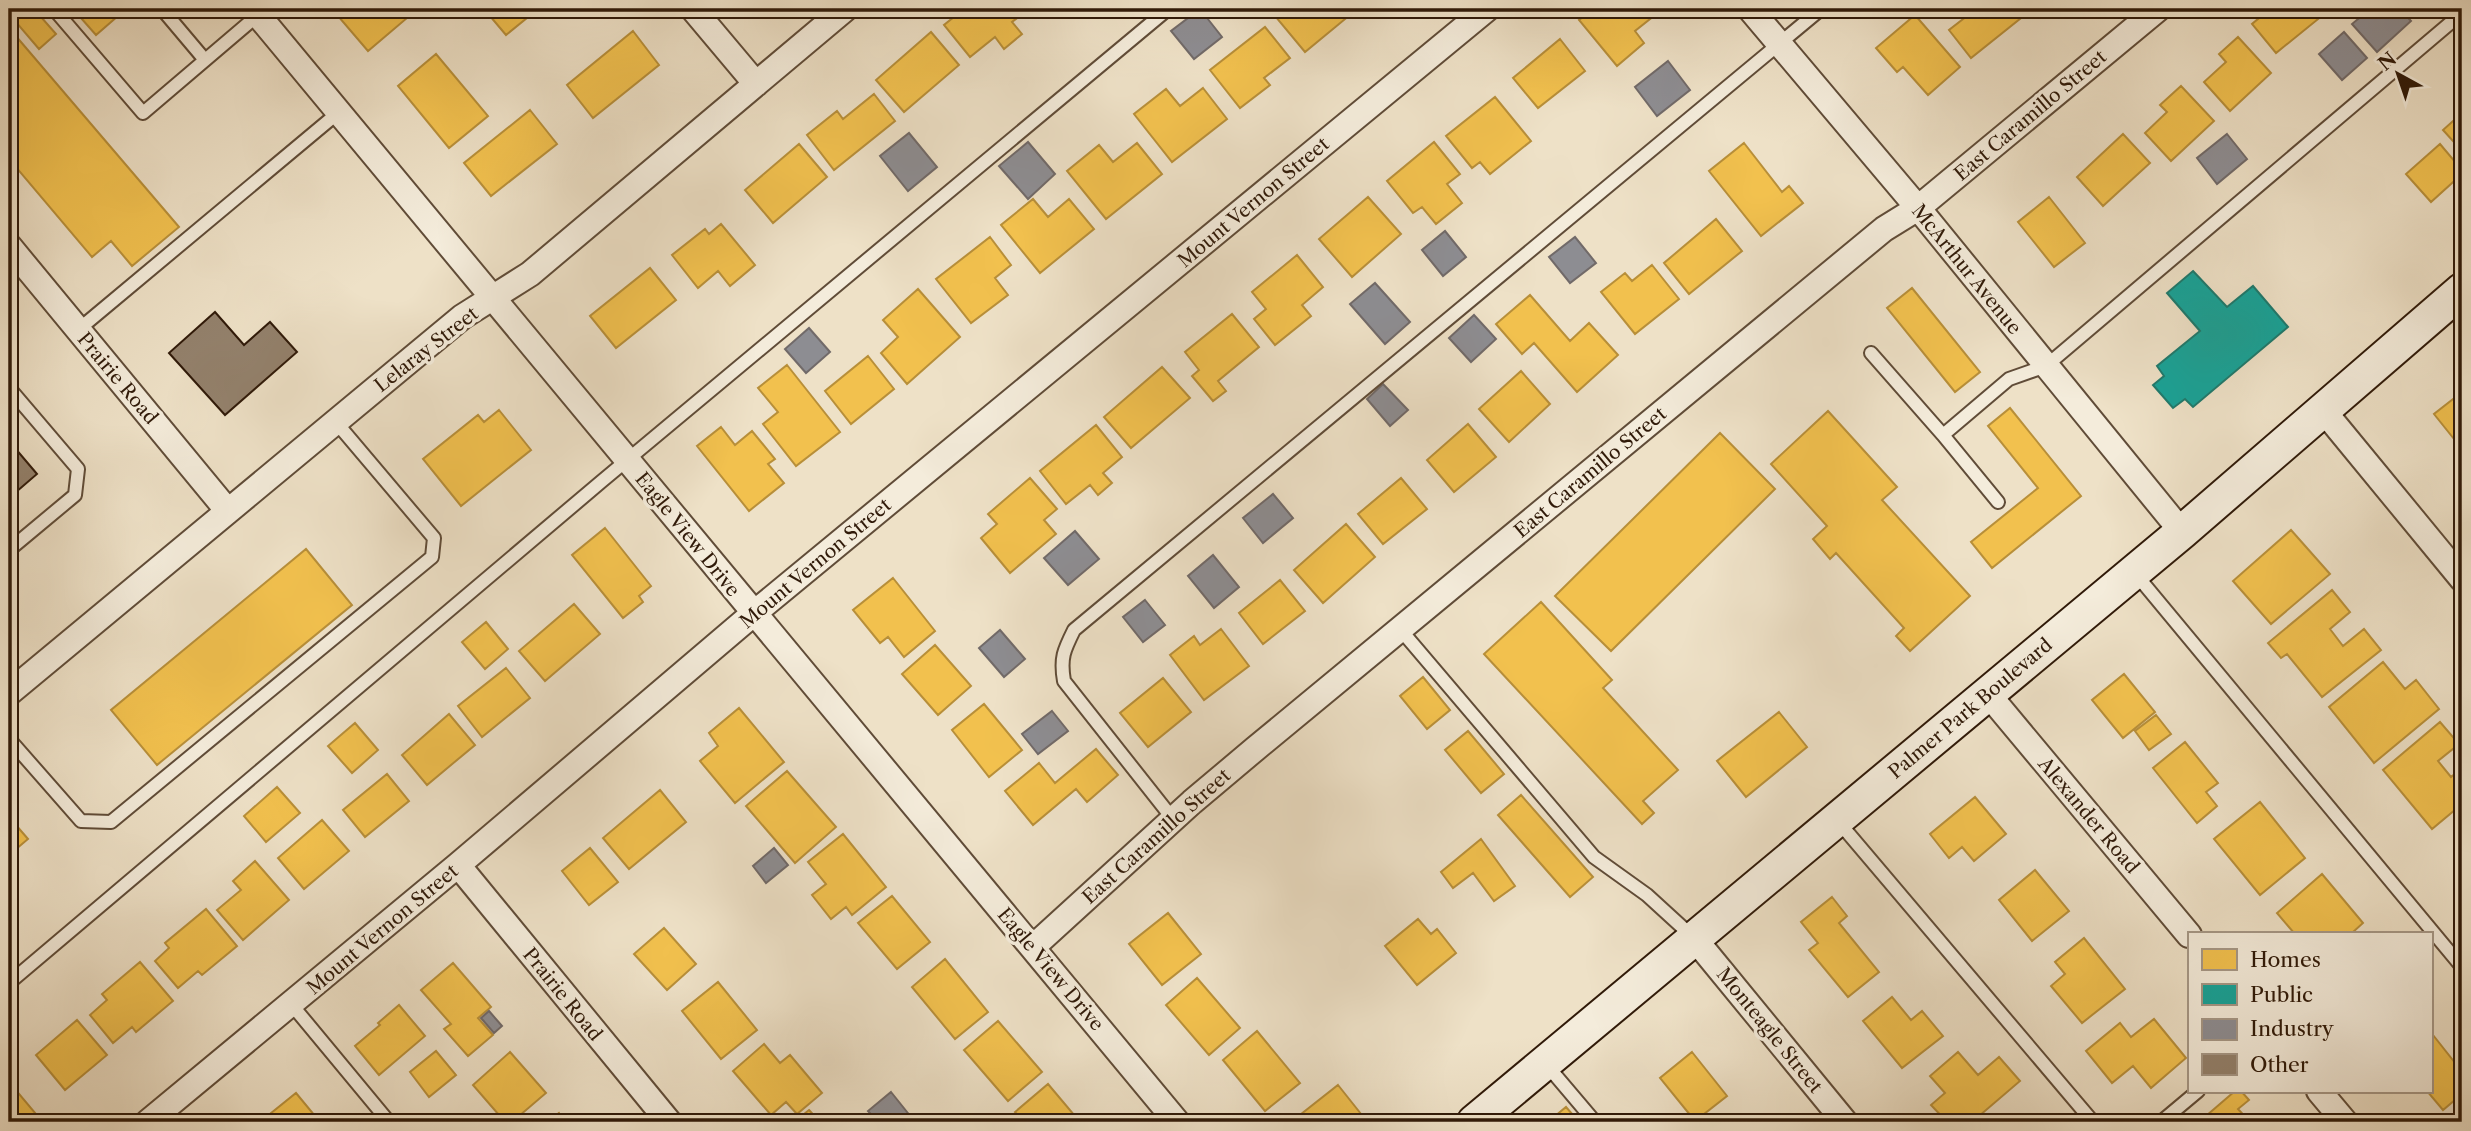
<svg xmlns="http://www.w3.org/2000/svg" width="2471" height="1131" font-family="'Libre Caslon Text',serif">
  <style>
    .homes { fill: #f2c14e; stroke: #b88f39; stroke-width: 2 }
    .public { fill: #17a398; stroke: #1e7a6d; stroke-width: 2 }
    .industry { fill: #8d8d92; stroke: #716a69; stroke-width: 2 }
    .building { fill: #93816c; stroke: #301a09; stroke-width: 2 }
    .lines { fill: none; stroke-linecap: round; stroke-linejoin: round }
    .lane-casing { stroke: #604c38; stroke-width: 16 }
    .street-casing { stroke: #604c38; stroke-width: 28 }
    .secondary-casing { stroke: #301a09; stroke-width: 37 }
    .lane { stroke: #f4ecdb; stroke-width: 12 }
    .street { stroke: #f4ecdb; stroke-width: 24 }
    .secondary { stroke: #f4ecdb; stroke-width: 33 }
    .labels { text-anchor: middle; stroke-width: 7; stroke-linejoin: round; paint-order: stroke }
    .street-label { font-size: 19px; fill: #301a09; stroke: #f4ecdb }
  </style>
  <rect width="100%" height="100%" fill="#eee1c7"/>
  <filter id="stains"><feTurbulence type="fractalNoise" baseFrequency=".00286" numOctaves="4"/><feColorMatrix values="0 0 0 0 .2 0 0 0 0 .09 0 0 0 0 .02 0 0 0 .5 -.17"/></filter>
  <radialGradient id="worn" r=".72"><stop offset=".6" stop-color="#630" stop-opacity="0"/><stop offset="1" stop-color="#630" stop-opacity=".3"/></radialGradient>
  <path class="homes" d="M9 9H34L56 34 39 49 9 14Z
    M73 9H126L96 35Z
    M332 9H399L407 18 368 51Z
    M484 9H538L506 35Z
    M964 9H1022L1025 12 1012 22 1022 34 1004 49 995 37 970 57 944 25Z
    M1284 9H1355L1356 10 1305 52 1275 16Z
    M1594 9H1650L1655 15 1635 31 1644 43 1617 66 1579 20Z
    M1976 9H2022L2026 14 1971 58 1949 30Z
    M2270 9H2326L2328 11 2276 53 2252 24Z
    M1915 15 1960 67 1928 95 1903 67 1897 72 1876 48Z
    M1265 27 1290 58 1264 78 1270 85 1240 108 1210 70Z
    M9 28 179 227 132 266 111 241 92 257 9 159Z
    M633 31 659 65 593 118 567 85Z
    M931 32 959 65 904 112 876 80Z
    M2238 37 2271 73 2230 111 2204 82 2226 62 2219 54Z
    M1560 39 1585 71 1538 108 1513 78Z
    M436 54 488 116 449 148 398 86Z
    M2181 86 2214 121 2171 161 2145 133 2167 112 2160 105Z
    M1203 88 1227 119 1172 162 1134 114 1166 89 1180 106Z
    M874 94 895 121 834 170 807 135 837 111 843 119Z
    M1495 97 1531 141 1490 174 1480 162 1472 168 1446 136Z
    M530 110 557 144 491 196 464 163Z
    M2462 113V151L2443 130Z
    M2123 134 2150 163 2103 206 2077 177Z
    M1434 142 1460 174 1447 184 1462 203 1436 224 1422 207 1413 213 1387 181Z
    M1137 143 1162 174 1106 219 1067 171 1099 145 1113 162Z
    M1744 143 1782 192 1789 186 1803 203 1761 236 1709 171Z
    M799 144 827 177 773 223 745 190Z
    M2440 144 2462 170V174L2431 202 2406 174Z
    M1368 197 1401 234 1352 277 1319 239Z
    M2049 197 2085 243 2054 267 2018 222Z
    M1033 199 1048 217 1069 199 1094 229 1040 273 1001 225Z
    M1716 219 1742 251 1689 294 1664 263Z
    M721 224 755 265 730 286 718 271 698 288 672 255 705 229 709 234Z
    M990 237 1011 265 995 278 1008 295 971 323 936 279Z
    M1297 255 1323 287 1302 305 1311 316 1275 345 1254 319 1266 309 1252 292Z
    M1652 265 1679 299 1635 334 1601 292 1625 273 1632 281Z
    M650 268 676 300 616 348 590 316Z
    M1912 288 1980 372 1955 392 1887 308Z
    M918 289 960 337 907 384 881 353 898 337 883 320Z
    M1530 295 1570 341 1589 323 1618 355 1577 392 1534 343 1522 354 1496 324Z
    M1232 314 1259 347 1218 381 1226 391 1213 401 1192 376 1199 370 1185 352Z
    M868 356 894 389 851 424 825 391Z
    M787 365 840 432 796 466 763 424 778 412 758 388Z
    M1162 367 1190 398 1131 448 1104 417Z
    M1521 371 1550 404 1509 442 1479 409Z
    M2462 392V449L2434 414Z
    M2010 408 2081 496 1992 568 1971 542 2038 488 1988 426Z
    M499 410 531 450 461 506 423 459 478 415 484 422Z
    M1828 411 1897 487 1882 500 1970 596 1910 651 1896 636 1904 628 1836 553 1830 559 1813 539 1827 526 1771 464Z
    M1468 424 1496 457 1454 492 1427 460Z
    M1096 425 1122 457 1103 473 1112 483 1098 495 1090 485 1066 504 1040 471Z
    M721 427 735 445 752 431 775 459 768 464 784 483 749 511 697 446Z
    M1720 433 1775 489 1611 651 1555 596Z
    M1030 478 1057 509 1044 520 1056 534 1010 573 981 538 997 524 988 514Z
    M1401 478 1427 509 1383 544 1358 514Z
    M1346 524 1375 557 1323 603 1294 570Z
    M605 528 651 586 639 596 643 602 623 618 572 555Z
    M2291 530 2330 574 2271 624 2233 581Z
    M306 549 352 605 157 765 111 710Z
    M893 578 935 631 904 657 888 637 880 643 853 610Z
    M1280 580 1305 611 1263 644 1239 613Z
    M2332 590 2350 612 2330 629 2343 646 2364 629 2381 650 2322 697 2287 654 2281 658 2268 643Z
    M1541 602 1612 680 1603 688 1678 770 1643 801 1654 813 1642 824 1484 654Z
    M574 604 600 634 545 681 519 651Z
    M486 622 508 649 485 669 462 642Z
    M1221 629 1249 666 1204 700 1170 655 1194 636 1200 645Z
    M935 645 971 686 938 715 902 674Z
    M2383 662 2405 689 2416 680 2439 709 2374 763 2329 707Z
    M506 668 530 698 482 737 458 706Z
    M2124 674 2155 712 2123 738 2092 700Z
    M1423 677 1450 710 1427 729 1400 696Z
    M1163 678 1191 712 1148 747 1120 713Z
    M984 704 1022 750 989 777 952 730Z
    M739 708 784 762 735 803 700 761 718 746 709 733Z
    M1779 712 1807 747 1746 797 1717 761Z
    M449 714 475 745 427 785 402 755Z
    M2156 715 2171 734 2149 750 2135 731Z
    M2440 722 2459 744 2438 761 2451 777 2462 768V804L2432 829 2383 770Z
    M355 723 378 750 352 773 328 746Z
    M1468 731 1504 774 1481 793 1445 750Z
    M2185 742 2218 783 2206 792 2217 806 2197 823 2153 768Z
    M1096 749 1118 775 1087 802 1076 789 1033 825 1005 791 1039 763 1055 783Z
    M787 771 836 827 795 863 746 806Z
    M387 774 409 801 365 837 343 810Z
    M277 787 300 813 266 842 244 816Z
    M660 790 686 822 629 869 603 838Z
    M1521 795 1593 877 1570 897 1498 815Z
    M1975 797 2006 834 1974 861 1962 847 1949 858 1930 834Z
    M2260 802 2305 858 2260 895 2214 839Z
    M9 817 28 839 9 855Z
    M322 820 349 851 304 889 278 858Z
    M843 834 886 887 852 915 846 907 831 919 812 895 826 884 808 862Z
    M1481 839 1515 886 1494 901 1473 873 1453 888 1441 872Z
    M590 848 618 882 589 905 562 871Z
    M255 861 289 900 243 940 217 910 241 890 233 881Z
    M2035 870 2069 911 2032 941 1999 900Z
    M2322 874 2363 923 2352 933H2294L2277 913Z
    M892 896 930 942 897 969 858 923Z
    M1832 897 1847 916 1839 923 1879 972 1848 997 1809 950 1818 943 1801 922Z
    M206 909 237 946 202 975 198 971 178 988 155 961 169 948 165 943Z
    M1168 913 1201 954 1162 985 1129 944Z
    M1418 919 1431 934 1437 929 1456 953 1417 985 1385 946Z
    M664 928 696 964 667 990 634 954Z
    M2084 938 2125 989 2082 1023 2051 986 2065 974 2055 962Z
    M945 959 988 1012 955 1039 912 987Z
    M140 962 173 1001 136 1032 132 1027 113 1043 90 1015 107 1000 102 994Z
    M453 963 491 1007 478 1018 493 1035 468 1056 444 1029 451 1024 421 990Z
    M1197 978 1240 1028 1209 1055 1166 1005Z
    M718 982 757 1030 721 1059 682 1011Z
    M1892 997 1911 1020 1922 1011 1943 1036 1902 1068 1863 1021Z
    M399 1005 425 1036 379 1075 355 1046 380 1025 378 1023Z
    M2154 1019 2186 1058 2151 1088 2133 1066 2112 1083 2086 1051 2120 1023 2131 1037Z
    M77 1020 107 1055 65 1090 36 1055Z
    M998 1021 1042 1072 1008 1101 964 1050Z
    M1257 1031 1300 1083 1265 1111 1223 1060Z
    M2433 1035 2456 1064 2462 1059V1094L2443 1110 2427 1091H2431V1037Z
    M764 1044 780 1063 790 1055 822 1093 797 1114 786 1102 771 1115 733 1071Z
    M436 1051 456 1075 429 1097 410 1072Z
    M510 1052 546 1093 512 1122H505L473 1085Z
    M1692 1052 1727 1096 1695 1121 1660 1078Z
    M1958 1052 1978 1075 1999 1057 2020 1081 1972 1122H1947L1931 1105 1945 1093 1930 1076Z
    M9 1082 36 1114 26 1122H9Z
    M1048 1084 1080 1122H1024L1015 1112Z
    M1338 1085 1365 1119 1361 1122H1291Z
    M2235 1091H2241L2249 1100 2238 1109 2250 1122H2199Z
    M296 1093 320 1122H260Z
    M1566 1107 1579 1122H1548Z
    M809 1110 820 1122H794Z
    M559 1113 566 1122H548Z"/>
  <path class="public" d="M2193 271 2227 307 2253 286 2288 327 2193 407 2185 399 2173 408 2153 385 2164 376 2157 366 2200 331 2167 293Z"/>
  <path class="industry" d="M1200 9 1222 37 1194 59 1171 31Z
    M2370 9H2400L2411 21 2377 52 2352 24Z
    M2344 32 2367 58 2342 80 2319 54Z
    M1668 61 1690 90 1657 116 1635 87Z
    M909 133 937 167 908 191 880 156Z
    M2227 134 2247 159 2217 184 2197 158Z
    M1028 142 1055 174 1028 199 999 166Z
    M1445 231 1466 257 1443 276 1422 250Z
    M1575 237 1596 263 1570 283 1549 257Z
    M1375 283 1410 322 1385 344 1350 304Z
    M1474 315 1496 339 1471 362 1449 338Z
    M809 328 830 352 806 373 785 349Z
    M1383 384 1408 410 1390 426 1367 399Z
    M1273 494 1293 518 1263 543 1243 518Z
    M1075 531 1099 559 1068 585 1044 558Z
    M1213 555 1239 587 1214 608 1188 576Z
    M1145 600 1165 625 1143 642 1123 617Z
    M1000 630 1025 659 1004 677 979 648Z
    M1052 711 1068 731 1038 754 1022 734Z
    M774 848 788 865 766 883 753 866Z
    M489 1011 502 1026 494 1033 481 1018Z
    M891 1092 911 1117 904 1122H878L868 1111Z"/>
  <path class="building" d="M215 312 244 345 270 322 297 352 225 415 169 353Z
    M9 441 37 474 9 498Z"/>
  <g class="lines">
    <defs>
      <path id="lane" d="M54 9 143 113 258 15
        M162 9 205 60
        M78 330 339 112
        M1871 353 1943 435 2009 379 2046 366 2462 13
        M9 388 78 469 75 495 9 550
        M1943 435 1998 502
        M2134 572 2462 967
        M1400 629 1594 857 1647 895 1694 938
        M9 739 81 821 111 822 432 557 434 538 335 421
        M1173 819 1064 681C1060 658 1064 650 1074 630L1821 9
        M1837 820 2093 1122
        M9 983 602 481 1168 9
        M292 1005 389 1122
        M1545 1063 1595 1122
        M2161 1122 2198 1091"/>
      <path id="street" d="M253 9 1177 1122
        M693 9 756 84
        M1750 9 1918 208 2182 532
        M9 246 227 510
        M2323 410 2462 579
        M9 693 462 317 530 274 845 9
        M1988 694 2189 935
        M458 865 669 1122
        M1694 938 1845 1122
        M1033 947 1192 802 1255 749 1884 229 1918 208 2158 9
        M2319 1091 2345 1122
        M148 1122 458 865 753 614 1487 9"/>
      <path id="secondary" d="M1474 1122 2182 532 2462 290"/>
    </defs>
    <use href="#lane" class="lane-casing"/>
    <use href="#street" class="street-casing"/>
    <use href="#secondary" class="secondary-casing"/>
    <use href="#lane" class="lane"/>
    <use href="#street" class="street"/>
    <use href="#secondary" class="secondary"/>
  </g>
  <g class="labels">
    <g class="street-label">
      <text transform="translate(2030 115) rotate(-40)" y="7">East Caramillo Street</text>
      <text transform="translate(1253 202) rotate(-40)" y="7">Mount Vernon Street</text>
      <text transform="translate(1967 269) rotate(51)" y="7">McArthur Avenue</text>
      <text transform="translate(426 349) rotate(-38)" y="7">Lelaray Street</text>
      <text transform="translate(118 378) rotate(50)" y="7">Prairie Road</text>
      <text transform="translate(1590 472) rotate(-40)" y="7">East Caramillo Street</text>
      <text transform="translate(688 534) rotate(51)" y="7">Eagle View Drive</text>
      <text transform="translate(815 563) rotate(-40)" y="7">Mount Vernon Street</text>
      <text transform="translate(1970 708) rotate(-40)" y="7">Palmer Park Boulevard</text>
      <text transform="translate(2089 815) rotate(50)" y="7">Alexander Road</text>
      <text transform="translate(1156 836) rotate(-42)" y="7">East Caramillo Street</text>
      <text transform="translate(382 929) rotate(-40)" y="7">Mount Vernon Street</text>
      <text transform="translate(1051 969) rotate(50)" y="7">Eagle View Drive</text>
      <text transform="translate(563 994) rotate(51)" y="7">Prairie Road</text>
      <text transform="translate(1770 1030) rotate(51)" y="7">Monteagle Street</text>
    </g>
  </g>
  <rect width="2471" height="1131" fill="none" stroke="#eee1c7" stroke-width="35"/>
  <rect x="10" y="10" width="2450" height="1110" fill="none" stroke="#301a09" stroke-width="3.5"/>
  <rect x="18" y="18" width="2436" height="1096" fill="none" stroke="#301a09" stroke-width="2"/>
  <rect x="2188" y="932" width="245" height="161" fill="#f4ecdb" stroke="#a69887" stroke-width="2"/>
  <rect x="2202" y="949" width="35" height="21" fill="#f2c14e" stroke="#a69887" stroke-width="2"/>
  <text x="2250" y="967" font-size="21" fill="#301a09">Homes</text>
  <rect x="2202" y="984" width="35" height="21" fill="#17a398" stroke="#a69887" stroke-width="2"/>
  <text x="2250" y="1002" font-size="21" fill="#301a09">Public</text>
  <rect x="2202" y="1019" width="35" height="21" fill="#8d8d92" stroke="#a69887" stroke-width="2"/>
  <text x="2250" y="1036" font-size="21" fill="#301a09">Industry</text>
  <rect x="2202" y="1054" width="35" height="21" fill="#93816c" stroke="#a69887" stroke-width="2"/>
  <text x="2250" y="1072" font-size="21" fill="#301a09">Other</text>
  <g transform="translate(2398 74) rotate(320)" stroke="#f4ecdb" stroke-width="5" paint-order="stroke">
  <path d="M0-5L12 26L0 18L-12 26Z" fill="#301a09"/>
  <text y="-10" font-size="19" font-weight="bold" text-anchor="middle" fill="#301a09">N</text>
  </g>
  <rect width="100%" height="100%" filter="url(#stains)"/>
  <rect width="100%" height="100%" fill="url(#worn)"/>
</svg>
